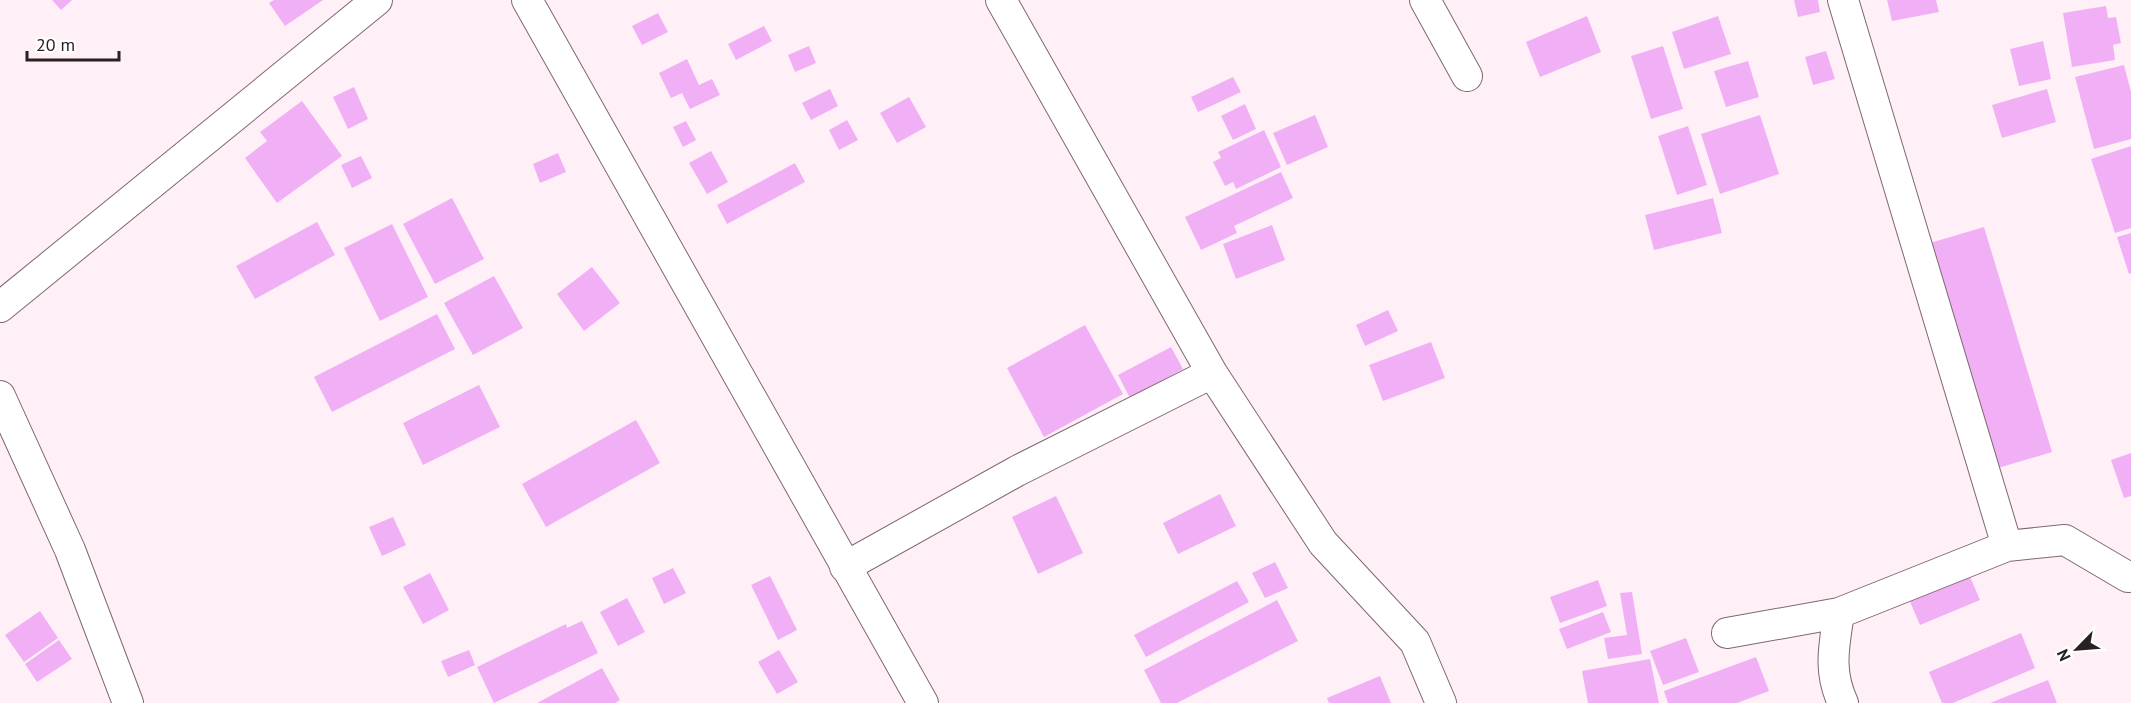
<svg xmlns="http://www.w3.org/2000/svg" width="2131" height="703" font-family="'PT Sans',sans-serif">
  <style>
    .building { fill: #f1b0f6 }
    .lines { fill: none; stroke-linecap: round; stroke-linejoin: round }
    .minor-casing { stroke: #7e6871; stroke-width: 32 }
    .minor { stroke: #fff; stroke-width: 30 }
  </style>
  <rect width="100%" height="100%" fill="#ffeff6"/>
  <path class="building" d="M52 0H72L61 10Z
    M274 0H323L285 26 269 3Z
    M1794 0H1818L1820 12 1798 17Z
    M1887 0H1936L1939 12 1892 21Z
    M2106 6 2108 18 2116 17 2121 43 2113 45 2115 60 2072 67 2063 13Z
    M658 13 668 32 642 45 632 26Z
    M1587 16 1601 52 1540 77 1526 42Z
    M1718 16 1731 54 1684 69 1672 32Z
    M764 26 772 41 736 60 728 44Z
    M2043 41 2051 79 2019 86 2010 49Z
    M809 46 816 63 795 72 788 55Z
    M1663 46 1683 109 1651 119 1631 56Z
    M1826 51 1835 79 1813 85 1805 57Z
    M687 59 699 85 712 79 720 95 690 109 682 93 671 98 659 73Z
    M1748 61 1759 97 1726 107 1714 71Z
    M2124 65 2131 92V139L2094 149 2075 77Z
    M1233 77 1241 92 1198 112 1191 97Z
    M354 87 368 119 348 129 333 97Z
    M830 89 838 106 811 120 802 103Z
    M2047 89 2056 122 2002 138 1992 105Z
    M909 97 926 127 897 143 880 113Z
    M302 101 342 156 277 203 245 158 267 141 260 132Z
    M1245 104 1256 129 1233 140 1221 116Z
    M1315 115 1328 147 1287 165 1273 133Z
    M1760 115 1779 174 1720 194 1701 134Z
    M847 120 858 140 839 150 829 130Z
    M686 121 696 140 683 147 673 127Z
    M1688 126 1707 185 1677 195 1658 136Z
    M1264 130 1281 167 1236 189 1233 182 1225 186 1213 162 1221 158 1218 152Z
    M2131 146V228L2115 233 2091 159Z
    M711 151 728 182 707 194 689 163Z
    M558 153 566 172 540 183 533 164Z
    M361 156 372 178 352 188 341 165Z
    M795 163 805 182 727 224 717 205Z
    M1281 172 1293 198 1234 226 1237 233 1201 250 1185 217Z
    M452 198 484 259 435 284 403 224Z
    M1713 198 1722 233 1654 250 1645 215Z
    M317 222 335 255 255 299 236 266Z
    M392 224 428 297 380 321 344 248Z
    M1272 225 1285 260 1236 279 1223 244Z
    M1984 227 2052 452 1998 468 1930 243Z
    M2131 233V273L2129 274 2117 237Z
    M592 267 620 303 584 331 557 294Z
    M494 276 523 328 473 355 444 303Z
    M1388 310 1398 331 1365 346 1356 325Z
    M437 314 455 349 332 412 314 377Z
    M1085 325 1123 394 1044 437 1007 368Z
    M1431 342 1445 378 1383 401 1369 365Z
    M1171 347 1183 369 1130 398 1118 375Z
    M479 385 500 427 423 465 403 423Z
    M636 420 660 463 546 527 522 484Z
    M2131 453V496L2124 498 2111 460Z
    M1220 494 1236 526 1178 554 1163 523Z
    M1056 496 1083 553 1038 574 1012 517Z
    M393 517 406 545 382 556 369 527Z
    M1275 562 1288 588 1265 598 1252 573Z
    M673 568 686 593 664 604 652 578Z
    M1968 572 1980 600 1920 625 1908 597Z
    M430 573 449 610 423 624 403 587Z
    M770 576 797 630 778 640 751 585Z
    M1598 580 1607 606 1560 623 1550 597Z
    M1237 581 1249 602 1146 657 1134 635Z
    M1632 592 1642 654 1608 659 1604 638 1627 635 1620 593Z
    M627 598 645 632 618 646 600 612Z
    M1277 600 1298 641 1177 703H1161L1144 670Z
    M40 611 58 638 24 662 5 635Z
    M1603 612 1611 632 1567 649 1559 629Z
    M582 621 598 653 494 703 477 667 566 624 567 628Z
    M2021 633 2035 668 1953 703H1942L1929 672Z
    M1686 638 1699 672 1663 685 1650 651Z
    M59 640 72 659 37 682 25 664Z
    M469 650 475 665 448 677 441 661Z
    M779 650 798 682 777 694 758 662Z
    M1756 657 1769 691 1737 703H1668L1664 691Z
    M1650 659 1659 703H1588L1582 671Z
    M602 668 620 700 615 703H537Z
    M1380 676 1391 703H1329L1327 698Z
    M2048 680 2057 703H1990Z"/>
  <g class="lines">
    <defs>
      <path id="minor" d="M527 0 923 703
        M1001 0 1212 373 1323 543 1415 642 1441 703
        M1425 0 1467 76
        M1843 0 2007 546
        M0 307 377 0
        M0 396 70 550 128 703
        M845 567 1017 471 1212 373
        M1839 613C1834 646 1828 671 1843 703
        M1727 633 1839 613 2007 546 2065 540 2128 577"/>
    </defs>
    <use href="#minor" class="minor-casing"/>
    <use href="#minor" class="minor"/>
  </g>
  <g transform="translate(2077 649) rotate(245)" stroke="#ffffff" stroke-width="4.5" paint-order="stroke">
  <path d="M0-4.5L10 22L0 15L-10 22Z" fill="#292024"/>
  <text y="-9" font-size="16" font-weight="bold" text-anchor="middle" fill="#292024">N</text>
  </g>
  <path d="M27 51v9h92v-9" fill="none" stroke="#292024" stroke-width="3"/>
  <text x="36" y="51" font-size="18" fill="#292024" stroke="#ffffff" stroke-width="4.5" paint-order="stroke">20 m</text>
</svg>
